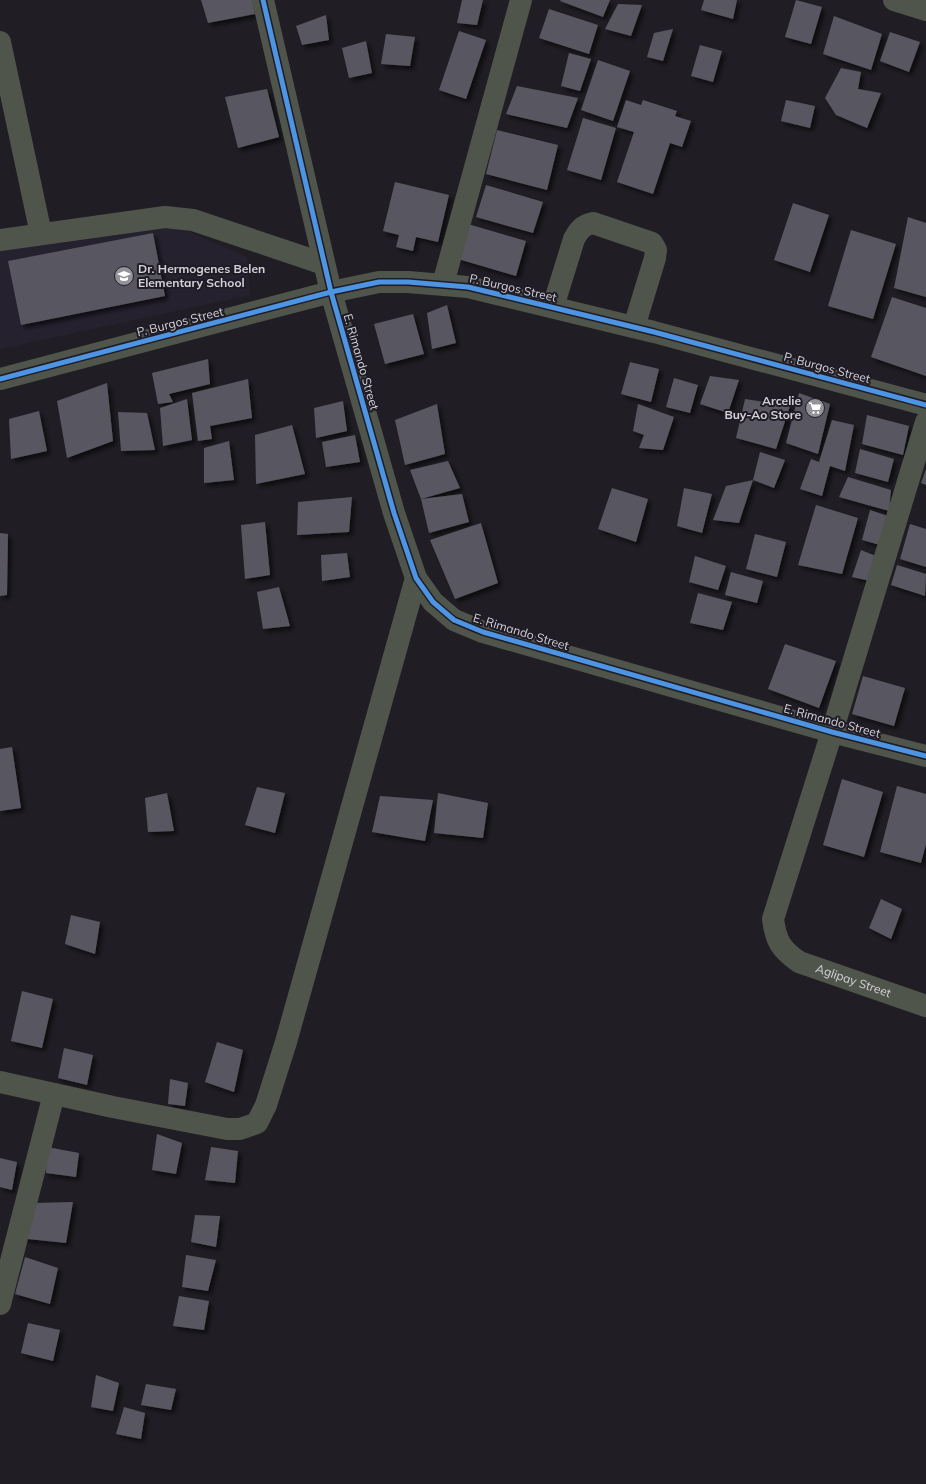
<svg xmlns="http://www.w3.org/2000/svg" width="926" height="1484" font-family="Mulish,sans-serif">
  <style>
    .built { fill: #25212f }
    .building { fill: #595660; filter: url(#shadow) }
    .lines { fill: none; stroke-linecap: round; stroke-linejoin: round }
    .minor { stroke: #50554c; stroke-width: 22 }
    .cycleway-casing { stroke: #1f1c26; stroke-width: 8 }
    .cycleway { stroke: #4d94e3; stroke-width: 5 }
    .labels { text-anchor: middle; stroke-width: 4; stroke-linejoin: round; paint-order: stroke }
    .poi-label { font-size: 12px; font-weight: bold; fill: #d4d2d9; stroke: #1f1c26; text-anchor: start }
    .street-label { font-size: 12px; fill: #d4d2d9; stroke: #1f1c26 }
  </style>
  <defs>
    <filter id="shadow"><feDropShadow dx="3.5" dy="3.5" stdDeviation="2" flood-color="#0009"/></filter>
  </defs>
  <rect width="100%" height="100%" fill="#201e24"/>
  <path class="built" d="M178 227 247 257 250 295 0 349V251Z"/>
  <path class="building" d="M201 0H252L255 14 208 23Z
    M462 0H483L477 25 457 23Z
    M561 0H610L603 17 560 1Z
    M704 0H737L733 19 701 10Z
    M796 0 822 7 811 44 785 37Z
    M618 4 642 5 631 36 605 29Z
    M549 9 598 25 589 54 539 38Z
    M326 15 329 40 302 45 296 26Z
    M834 16 882 34 871 70 823 54Z
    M673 29 663 61 647 57 654 33Z
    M459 31 486 40 466 99 439 90Z
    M890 32 920 42 909 72 880 61Z
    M386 34 415 37 410 66 381 64Z
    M366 41 372 73 349 78 342 48Z
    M700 45 722 51 713 82 691 76Z
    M569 53 591 59 580 91 561 86Z
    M598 60 630 71 613 121 581 110Z
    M841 68 861 72 858 89 881 93 867 128 836 115 825 98Z
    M517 86 578 98 567 128 506 114Z
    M267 89 279 137 238 148 225 97Z
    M626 100 641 105 643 100 677 111 675 116 691 121 682 147 670 143 653 194 617 182 634 132 617 127Z
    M786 100 815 106 810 128 781 121Z
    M583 118 616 128 601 180 567 170Z
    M497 130 558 145 547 190 486 174Z
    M395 182 449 195 438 242 416 237 413 251 396 247 399 235 383 231Z
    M486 185 543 202 533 233 476 217Z
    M793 203 829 215 810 272 774 260Z
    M908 217 926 223V297L894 288Z
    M468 224 526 241 516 276 458 259Z
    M851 230 896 244 873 319 828 306Z
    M153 233 165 296 21 325 8 261Z
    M892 297 926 308V376L871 357Z
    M447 305 456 343 432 349 427 313Z
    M413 314 424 354 385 364 374 324Z
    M208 359 210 384 169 394 173 402 158 404 152 373Z
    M630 362 659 369 651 402 621 394Z
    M710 376 739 380 728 413 700 404Z
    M674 378 698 385 690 413 666 407Z
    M248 379 252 418 210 426 212 439 198 441 192 393Z
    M107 383 113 441 67 458 57 401Z
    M799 393 830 404 818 454 786 443Z
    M187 399 192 440 163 446 160 408Z
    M745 399 790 406 776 449 736 438Z
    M343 401 347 431 316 438 314 408Z
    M437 404 445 454 405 465 395 420Z
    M638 404 674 417 663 450 639 448 644 435 633 431Z
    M39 411 47 451 11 459 9 419Z
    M118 412 147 413 155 450 121 451Z
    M867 415 909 426 903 455 862 444Z
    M832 420 854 425 845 471 830 466 822 496 800 489 811 459 819 462Z
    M292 425 305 474 256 484 255 435Z
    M355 435 360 462 326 467 322 442Z
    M229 441 234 480 204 483V448Z
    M860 449 894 459 888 482 855 473Z
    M760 452 785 460 774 488 753 480Z
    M448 461 460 488 421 499 410 470Z
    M926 469V485L921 483Z
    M848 477 891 490 889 511 839 497Z
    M753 480 739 523 713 520 726 486Z
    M612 488 648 499 636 542 598 529Z
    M684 488 712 494 702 533 677 526Z
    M462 494 469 522 429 533 421 499Z
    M352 497 349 532 297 535 298 502Z
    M816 505 858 518 842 574 798 565Z
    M870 510 888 516 880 545 862 540Z
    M265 522 270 575 245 579 241 525Z
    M481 523 498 583 455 599 430 540Z
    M910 524 926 529V567L900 559Z
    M0 533 8 534 7 595 0 596Z
    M755 534 786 542 777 577 746 569Z
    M861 550 876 556 870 581 852 577Z
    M347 553 350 577 322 581 321 555Z
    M695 556 726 566 718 590 689 582Z
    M897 565 926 574 925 596 891 585Z
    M731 572 763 581 757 603 725 595Z
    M279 587 290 626 263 629 257 592Z
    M698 593 732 602 723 630 690 623Z
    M785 644 836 661 819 708 768 689Z
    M863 676 905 688 894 726 852 714Z
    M12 747 21 808 0 811V749Z
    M842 779 883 792 864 857 823 845Z
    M897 786 926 794V844L921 863 880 852Z
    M257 787 285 793 275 833 245 825Z
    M167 793 174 831 148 832 145 798Z
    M438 793 488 803 483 838 434 833Z
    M380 796 433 800 425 841 372 832Z
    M881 899 902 909 891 939 869 928Z
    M71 915 100 922 95 954 65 944Z
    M22 991 53 999 42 1048 11 1041Z
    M217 1042 243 1050 234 1092 205 1082Z
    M64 1048 93 1055 87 1085 58 1078Z
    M170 1079 188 1083 185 1106 168 1104Z
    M157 1134 182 1143 176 1174 152 1170Z
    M47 1147 79 1153 76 1177 46 1173Z
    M211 1147 238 1151 235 1183 205 1180Z
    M0 1158 17 1162 12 1190 0 1187Z
    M73 1202 66 1243 18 1238 35 1203Z
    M195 1215 220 1216 216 1247 191 1242Z
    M186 1255 216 1260 208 1291 182 1287Z
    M25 1257 58 1268 50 1304 15 1294Z
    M179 1296 209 1301 204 1330 173 1326Z
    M28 1323 60 1330 53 1361 21 1353Z
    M96 1375 119 1383 113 1411 91 1407Z
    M146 1384 176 1389 171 1410 141 1405Z
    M124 1407 145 1413 141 1439 116 1434Z"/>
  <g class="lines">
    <g class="minor">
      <path d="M263 0 331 292 394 513 416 578 433 602 454 620 483 632 832 732 926 756"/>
      <path d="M894 0 926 10"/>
      <path d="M0 42 41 234"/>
      <path d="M0 240 165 217 193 220 324 264"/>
      <path d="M443 284 521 0"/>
      <path d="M553 307 574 239C579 230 583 225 593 223L652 243 656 250 655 258 634 327"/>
      <path d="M0 379 331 292 379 282H408L468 287 654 332 926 405"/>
      <path id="s1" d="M926 422 832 732 773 919C776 942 781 949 799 962L926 1006"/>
      <path d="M0 1082 113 1107 227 1129H240L257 1123 266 1105 286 1042 416 578"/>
      <path d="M0 1304 54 1094"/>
    </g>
    <defs>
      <path id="cycleway" d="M263 0 331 292 394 513 416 578 433 602 454 620 483 632 832 732 926 756
        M0 379 331 292 379 282H408L468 287 654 332 926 405"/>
    </defs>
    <use href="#cycleway" class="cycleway-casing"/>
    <use href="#cycleway" class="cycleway"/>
  </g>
  <defs>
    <symbol id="school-disc" viewBox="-11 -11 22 22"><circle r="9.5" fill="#95939a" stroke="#1f1c26"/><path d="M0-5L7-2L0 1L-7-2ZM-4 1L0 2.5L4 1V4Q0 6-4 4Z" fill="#fff"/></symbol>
    <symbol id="supermarket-disc" viewBox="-11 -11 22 22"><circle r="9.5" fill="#95939a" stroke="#1f1c26"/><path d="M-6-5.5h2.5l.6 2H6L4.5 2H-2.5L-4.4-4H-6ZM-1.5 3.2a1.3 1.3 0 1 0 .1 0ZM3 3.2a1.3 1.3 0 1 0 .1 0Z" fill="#fff"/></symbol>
  </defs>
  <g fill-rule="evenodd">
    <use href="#school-disc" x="113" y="265" width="22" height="22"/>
    <use href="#supermarket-disc" x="804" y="397" width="22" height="22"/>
  </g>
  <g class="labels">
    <g class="poi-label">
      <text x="138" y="273">Dr. Hermogenes Belen<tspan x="138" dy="14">Elementary School</tspan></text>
      <text x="801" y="405" text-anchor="end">Arcelie<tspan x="801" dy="14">Buy-Ao Store</tspan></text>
    </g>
    <g class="street-label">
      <text transform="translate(513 288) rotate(13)" y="4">P. Burgos Street</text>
      <text transform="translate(180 322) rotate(-14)" y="4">P. Burgos Street</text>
      <text transform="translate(361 362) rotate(74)" y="4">E. Rimando Street</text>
      <text transform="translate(827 368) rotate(15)" y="4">P. Burgos Street</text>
      <text transform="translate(521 632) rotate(17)" y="4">E. Rimando Street</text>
      <text transform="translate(832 721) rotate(15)" y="4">E. Rimando Street</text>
      <text dy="4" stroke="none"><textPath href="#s1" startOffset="630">Aglipay Street</textPath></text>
    </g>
  </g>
</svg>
